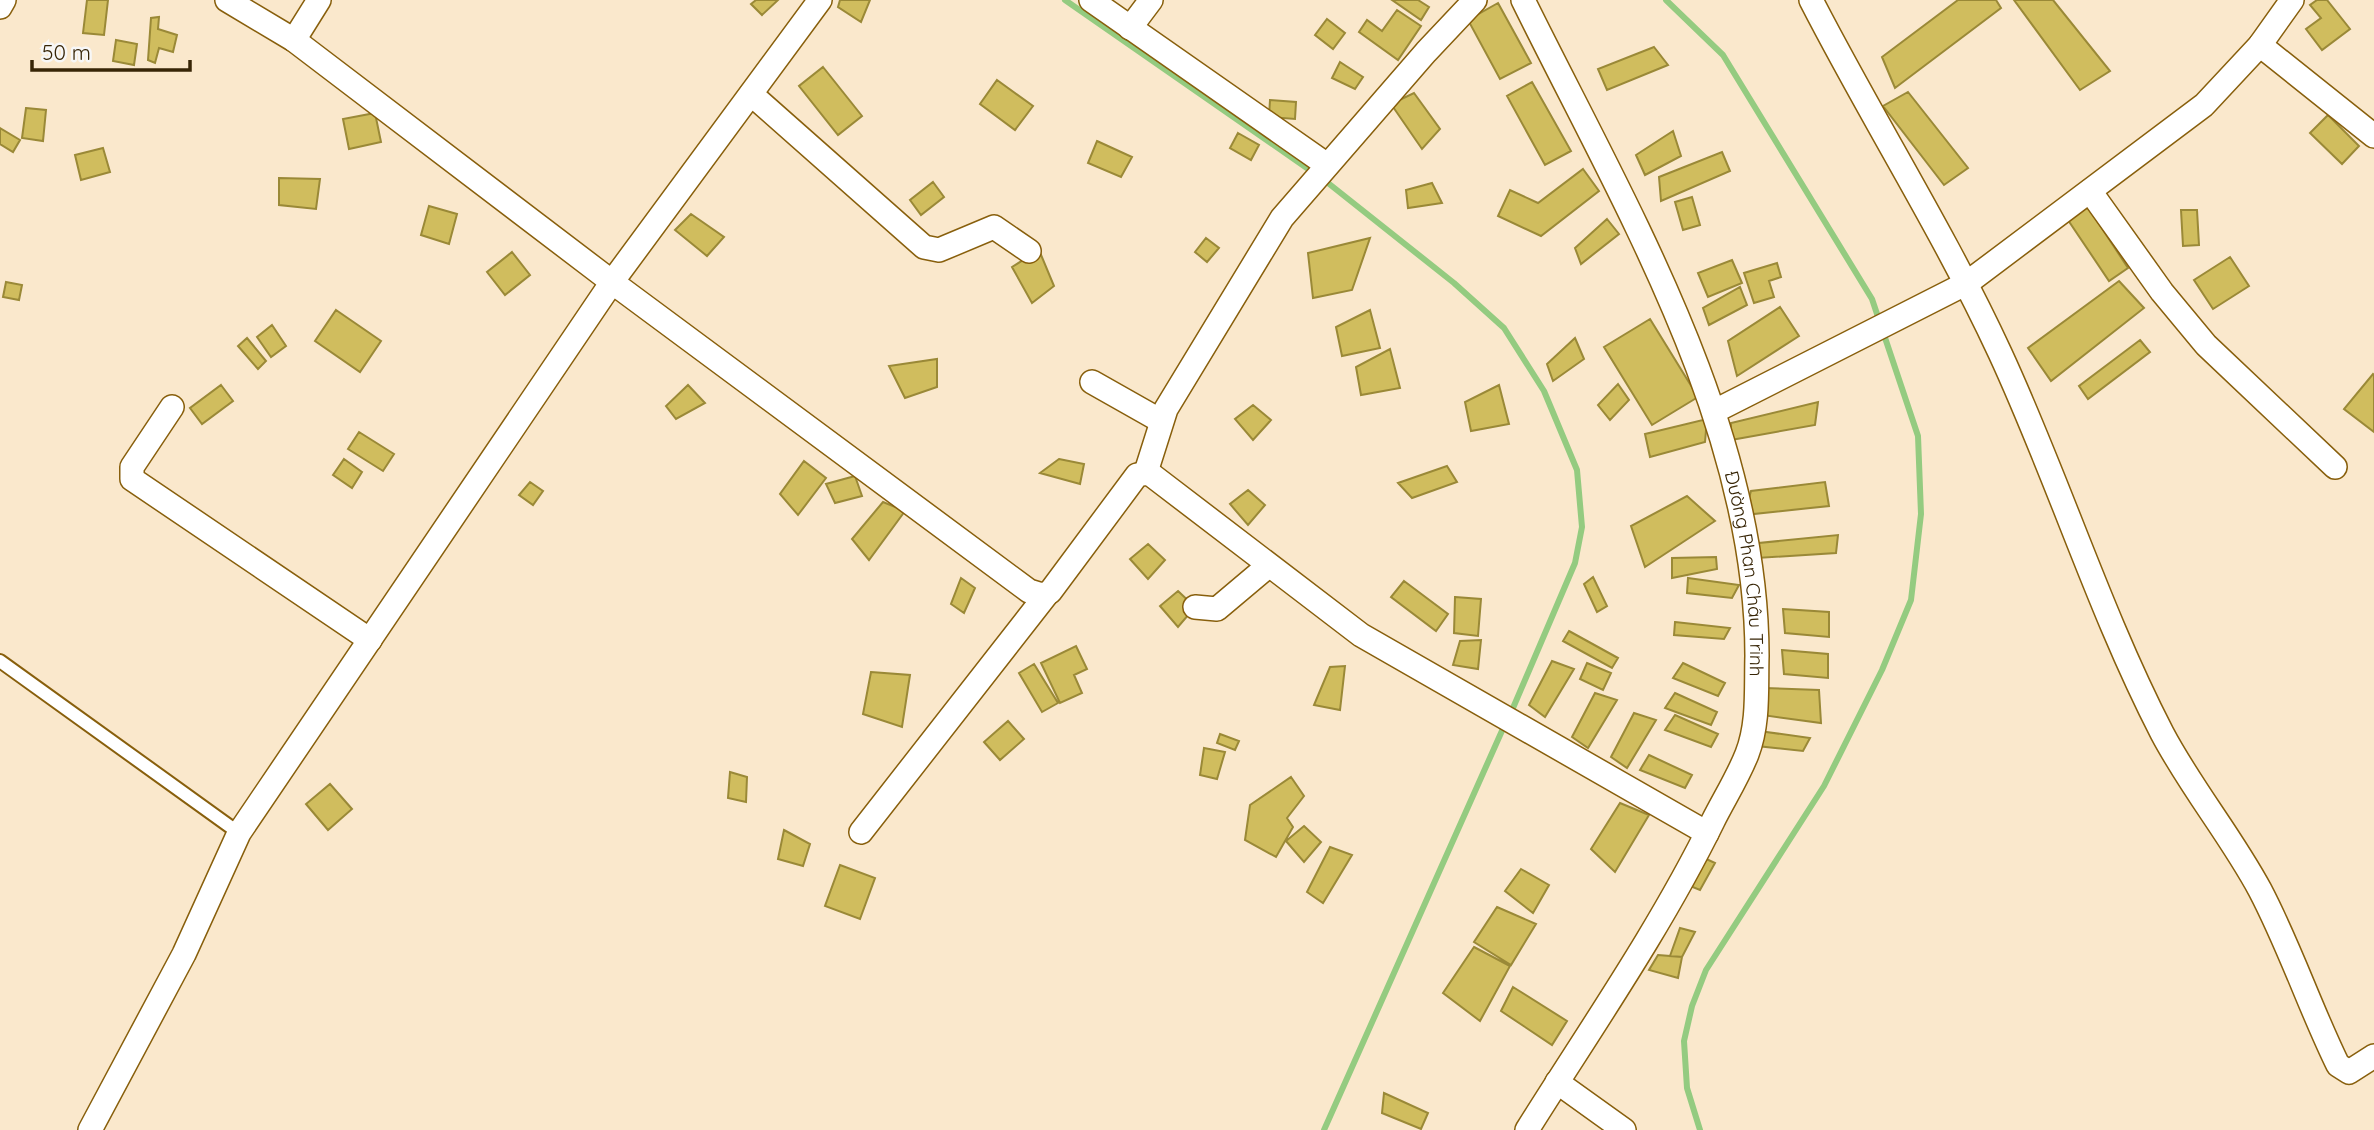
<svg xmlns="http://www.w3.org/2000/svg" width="2374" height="1130" font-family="Quicksand,sans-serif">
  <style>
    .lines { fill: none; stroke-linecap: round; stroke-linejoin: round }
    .stream { stroke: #94cb80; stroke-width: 6 }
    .building { fill: #d0bd5e; stroke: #9a8937; stroke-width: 2 }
    .lane-casing { stroke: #885f0c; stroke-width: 16 }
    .street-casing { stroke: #885f0c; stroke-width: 26 }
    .lane { stroke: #fff; stroke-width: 12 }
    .street { stroke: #fff; stroke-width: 23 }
    .labels { text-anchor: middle; stroke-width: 5; stroke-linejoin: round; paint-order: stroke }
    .street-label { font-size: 19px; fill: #372506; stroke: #f7f7f7 }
  </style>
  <rect width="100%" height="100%" fill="#fae8cc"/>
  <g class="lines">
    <path class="stream" d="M1065 0 1314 173
      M1666 0 1723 55 1872 299 1918 436 1921 514 1911 600 1882 670 1824 786 1706 970 1692 1006 1684 1041 1687 1088 1700 1130
      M1323 179 1454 283 1504 328 1544 391 1577 470 1582 527 1575 563 1510 715
      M1324 1130 1505 724"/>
  </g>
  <path class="building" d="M87 0H108L104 35 83 33Z
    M756 0H778L762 15 751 4Z
    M840 0H870L861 22 838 7Z
    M1392 0H1418L1429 7 1421 20Z
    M1958 0H1996L2001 8 1895 88 1882 57Z
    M2014 0H2053L2110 71 2080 90Z
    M2317 0H2327L2350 29 2322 50 2306 29 2321 18 2310 5Z
    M1498 3 1531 63 1500 79 1468 20Z
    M1397 10 1421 26 1398 60 1359 32 1367 20 1382 31Z
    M159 17 158 29 177 35 173 52 159 48 155 63 148 60 151 18Z
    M1327 19 1345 33 1333 49 1315 35Z
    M116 40 137 44 134 65 113 61Z
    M1654 47 1668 65 1607 90 1598 69Z
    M1340 62 1363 77 1355 89 1332 78Z
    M823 67 862 116 838 135 799 86Z
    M997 80 1033 106 1015 130 980 104Z
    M1532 82 1571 151 1545 165 1507 96Z
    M1908 92 1968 168 1944 185 1883 106Z
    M1414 93 1440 129 1422 149 1391 104Z
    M1270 100 1296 102 1295 119 1269 117Z
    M26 108 46 110 43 141 22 138Z
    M375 113 381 142 349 149 343 119Z
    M2328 115 2359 146 2342 164 2310 133Z
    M0 128 20 140 13 152 0 144Z
    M1673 131 1681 156 1645 175 1636 155Z
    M1238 133 1259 145 1251 160 1230 148Z
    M1097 141 1132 157 1121 177 1088 163Z
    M103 148 110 172 81 180 75 155Z
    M1722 152 1730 171 1661 201 1659 177Z
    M1583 169 1599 191 1541 236 1498 216 1510 190 1538 203Z
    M279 178 320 179 316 209 279 205Z
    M933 182 944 197 921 215 910 200Z
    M1432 183 1442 203 1408 208 1406 190Z
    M1692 197 1700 225 1683 230 1675 202Z
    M429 206 457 214 449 244 421 235Z
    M2088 207 2128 268 2109 281 2068 220Z
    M2181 210H2197L2199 245 2183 246Z
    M691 214 724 237 707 256 675 230Z
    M1607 219 1619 234 1581 264 1575 248Z
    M1206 238 1219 248 1207 262 1195 252Z
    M1370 238 1352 290 1313 298 1308 253Z
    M1039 250 1054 286 1032 303 1012 267Z
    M512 252 530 275 505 295 487 272Z
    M2230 257 2249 286 2213 309 2194 280Z
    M1732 260 1742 283 1708 297 1698 273Z
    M1777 263 1781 277 1769 281 1774 297 1754 303 1744 273Z
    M2119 281 2144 308 2051 381 2028 348Z
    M6 282 22 285 19 300 3 297Z
    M1740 287 1747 305 1709 325 1703 308Z
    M1780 307 1799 336 1737 376 1728 341Z
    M336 310 381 341 360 372 315 341Z
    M1370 310 1380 348 1342 356 1336 327Z
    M1650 319 1698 397 1652 425 1604 347Z
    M272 325 286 346 271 357 257 337Z
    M247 338 266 361 258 369 238 346Z
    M1575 338 1584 359 1553 381 1547 364Z
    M2140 340 2150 352 2088 399 2079 386Z
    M1390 349 1400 388 1361 395 1356 367Z
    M937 359V387L905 398 889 366Z
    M2373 374 2374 375V432L2344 409Z
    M1618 384 1629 400 1610 420 1598 405Z
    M221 385 233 401 202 424 190 408Z
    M688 385 705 403 676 419 666 406Z
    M1499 385 1509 424 1471 431 1465 402Z
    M1818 402 1815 425 1731 440V423Z
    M1253 405 1271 420 1253 440 1235 419Z
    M1707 419 1705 442 1650 457 1645 434Z
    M359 432 394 454 383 471 348 449Z
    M344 459 362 472 352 488 333 475Z
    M1059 459 1084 464 1080 484 1040 473Z
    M804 461 826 478 798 515 780 494Z
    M1447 466 1457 482 1412 498 1398 483Z
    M855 476 862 496 835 503 826 484Z
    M530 482 543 491 533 505 519 495Z
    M1825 482 1829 506 1744 515 1751 491Z
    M1248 490 1265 505 1248 525 1230 504Z
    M1687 496 1715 521 1645 567 1631 526Z
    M883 502 905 511 869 560 852 539Z
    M1838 535 1836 553 1757 558 1759 543Z
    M1148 544 1165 560 1148 579 1130 559Z
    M1716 557 1717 569 1672 578V558Z
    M1593 577 1607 606 1597 612 1584 584Z
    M961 578 975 588 964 613 951 604Z
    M1688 578 1739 585 1732 598 1687 593Z
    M1404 581 1448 614 1436 631 1391 597Z
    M1178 591 1195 607 1178 627 1160 606Z
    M1455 597 1481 599 1478 636 1454 633Z
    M1783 609 1829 612V637L1785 633Z
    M1675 622 1730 628 1724 639 1674 635Z
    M1569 631 1618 658 1612 668 1563 641Z
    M1481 640 1478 669 1453 665 1460 641Z
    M1076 646 1087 669 1074 675 1082 693 1060 703 1041 663Z
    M1782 650 1828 654V678L1784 674Z
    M1552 661 1574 669 1545 717 1529 705Z
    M1587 663 1611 673 1603 690 1580 679Z
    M1683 663 1725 683 1718 696 1673 678Z
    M1034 664 1058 703 1042 712 1019 673Z
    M1345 666 1340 710 1314 705 1330 667Z
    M871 672 910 675 902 727 863 714Z
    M1764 688 1819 690 1821 723 1762 715Z
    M1595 693 1617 700 1588 748 1572 737Z
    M1675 693 1717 712 1711 725 1665 708Z
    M1634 713 1656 720 1627 768 1611 757Z
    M1675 715 1718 734 1711 747 1665 730Z
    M1008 721 1024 739 1000 760 984 742Z
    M1759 731 1810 738 1803 751 1757 746Z
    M1220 734 1239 741 1235 750 1217 743Z
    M1204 748 1225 752 1217 779 1200 775Z
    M1649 755 1692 775 1685 788 1640 770Z
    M730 772 747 777 746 802 728 798Z
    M1291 777 1304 796 1287 818 1293 827 1276 857 1245 840 1250 805Z
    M330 784 352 809 328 830 306 804Z
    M1620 803 1649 815 1615 872 1591 849Z
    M1304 826 1321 842 1304 862 1286 841Z
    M784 830 810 844 803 866 778 859Z
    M1330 847 1352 855 1323 903 1307 892Z
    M1702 857 1715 863 1700 890 1690 886Z
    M840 865 875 878 860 919 825 906Z
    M1521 869 1549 885 1533 913 1505 891Z
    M1497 907 1536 924 1511 965 1474 942Z
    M1680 928 1695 932 1682 957 1670 956Z
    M1474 947 1510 966 1480 1021 1443 993Z
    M1658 955 1682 957 1678 978 1649 970Z
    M1513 987 1567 1021 1552 1045 1501 1011Z
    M1384 1093 1428 1113 1421 1129 1382 1113Z"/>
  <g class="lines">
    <defs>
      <path id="lane" d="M0 661 239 833"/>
      <g id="street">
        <path d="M227 0 294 40 612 282 1029 591 1042 595 1050 592 1137 475 1149 473 1361 635 1707 833"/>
        <path d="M1091 0 1327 165"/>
        <path id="s1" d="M1523 0C1623 203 1757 424 1757 656 1756 689 1759 723 1747 754 1738 777 1724 799 1713 821 1660 929 1591 1028 1527 1130"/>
        <path d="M1811 0C1872 119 1944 232 2000 353 2058 478 2099 611 2162 733 2191 788 2231 836 2260 890 2290 947 2310 1008 2338 1065L2349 1072 2374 1056"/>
        <path d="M0 7 4 0"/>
        <path d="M1130 28 1151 0"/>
        <path d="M294 40 319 0"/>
        <path d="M2260 45 2374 136"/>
        <path d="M751 94 924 247 939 250 994 227 1029 251"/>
        <path d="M2090 191 2162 292 2206 345 2335 467"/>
        <path d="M1092 382 1161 421"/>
        <path d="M172 407 132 467V479L370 640"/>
        <path d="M1715 411 1967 283 2204 105 2260 45 2292 0"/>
        <path d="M1146 472 1166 409 1282 218 1426 52 1475 0"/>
        <path d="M1195 607 1217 609 1268 566"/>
        <path d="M861 832 1047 594"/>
        <path d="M1557 1082 1624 1130"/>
        <path d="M90 1130 184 954 239 833 612 282 820 0"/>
      </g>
    </defs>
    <use href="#lane" class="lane-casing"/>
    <use href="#street" class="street-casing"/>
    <use href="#lane" class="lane"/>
    <use href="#street" class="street"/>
  </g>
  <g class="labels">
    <g class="street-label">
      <text dy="7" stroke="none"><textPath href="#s1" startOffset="620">Đường Phan Châu Trinh</textPath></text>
    </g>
  </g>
  <path d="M32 60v10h158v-10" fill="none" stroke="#372506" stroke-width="3.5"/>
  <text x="42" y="60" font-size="21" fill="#372506" stroke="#f7f7f7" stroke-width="5" paint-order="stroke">50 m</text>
</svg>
